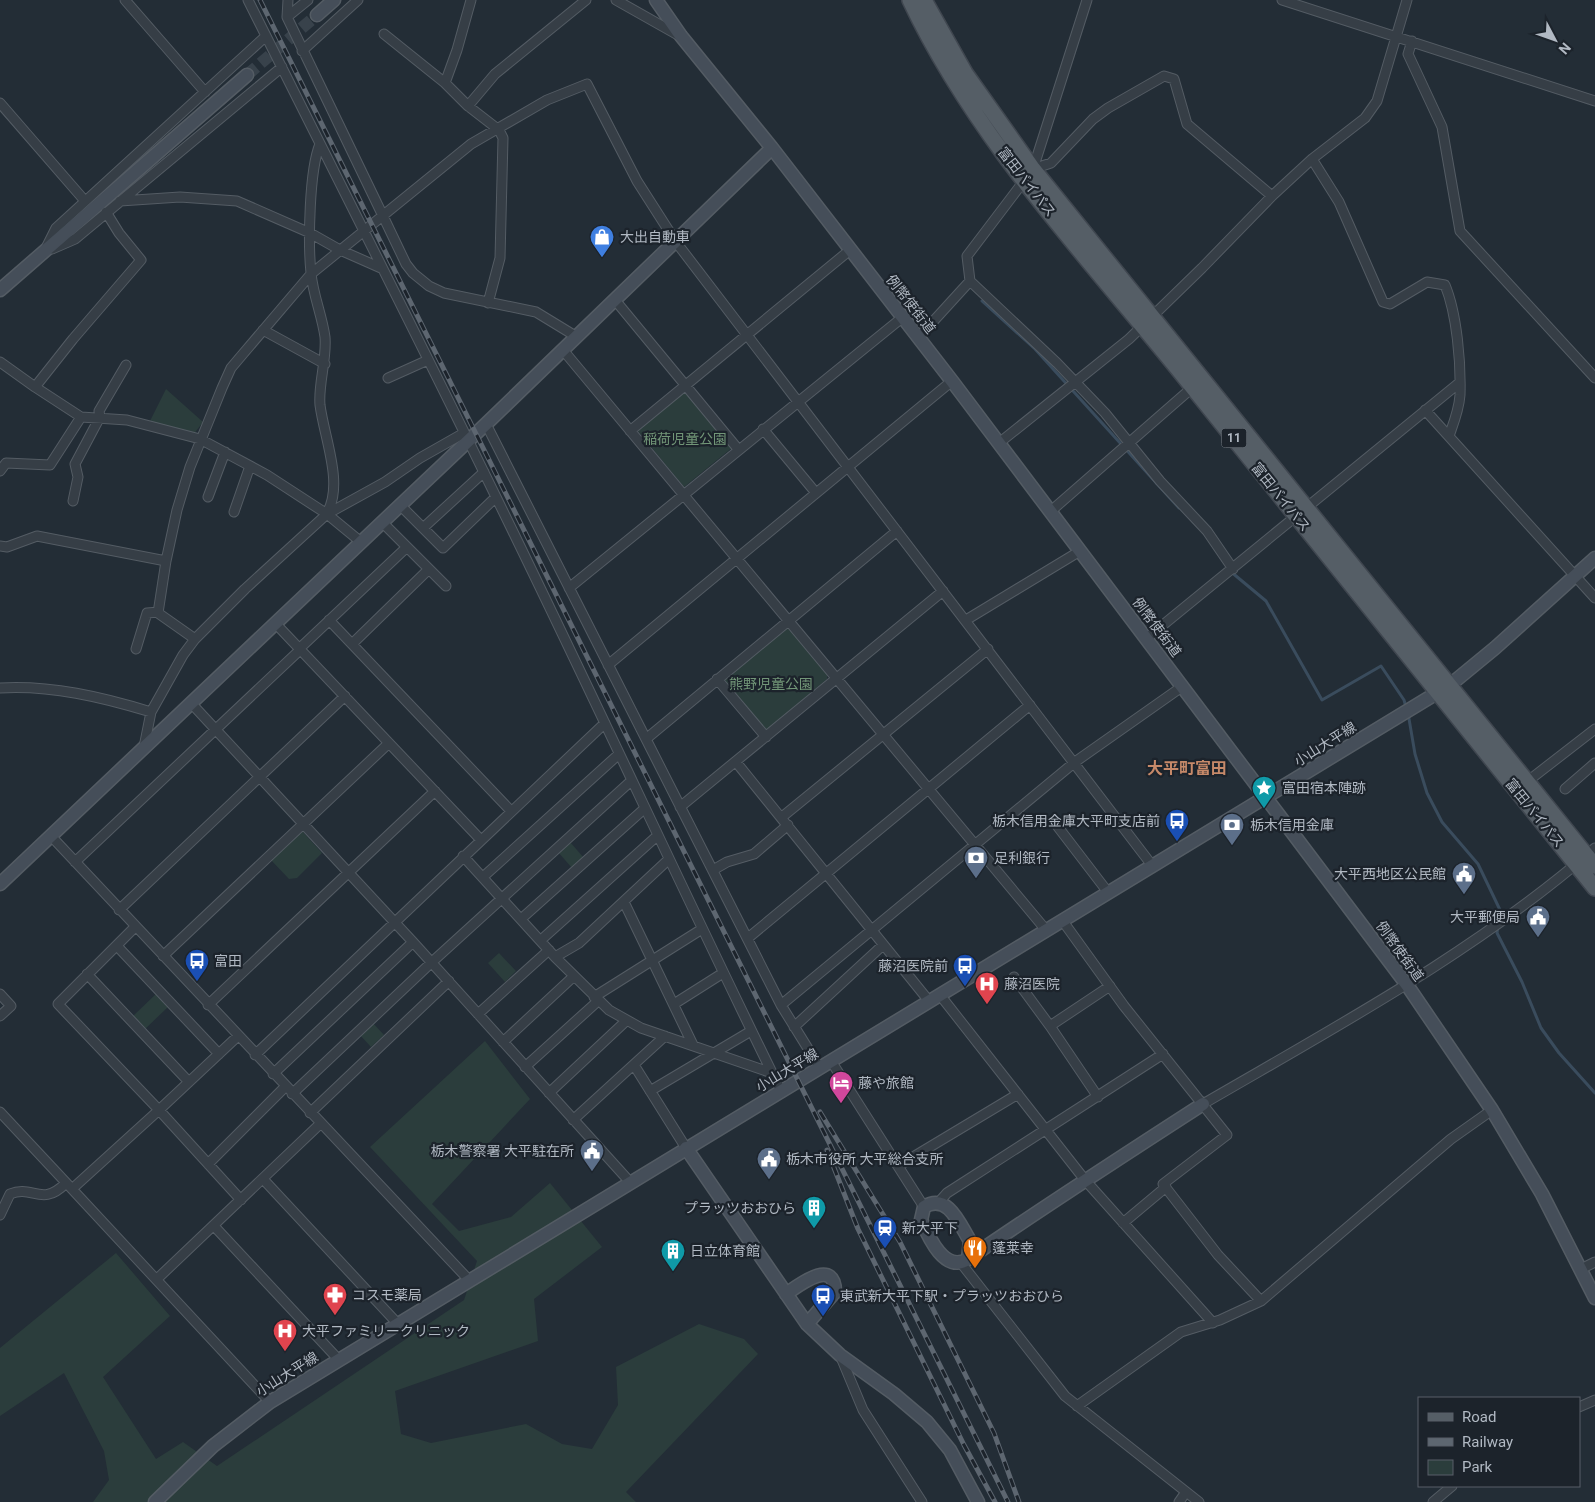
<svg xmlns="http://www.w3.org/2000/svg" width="1595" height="1502" font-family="Roboto,'Noto Sans JP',sans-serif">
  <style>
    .green { fill: #2b3d3c }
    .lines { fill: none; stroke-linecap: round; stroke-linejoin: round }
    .stream { stroke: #3a4c5d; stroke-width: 3 }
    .secondary-tunnel { stroke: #38424b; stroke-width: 12; stroke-dasharray: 12 6; stroke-linecap: butt }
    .street-casing { stroke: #545c64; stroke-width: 11 }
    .secondary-casing { stroke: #545c64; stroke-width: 15 }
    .primary-casing { stroke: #404750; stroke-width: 18 }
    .street { stroke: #363e46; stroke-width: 9 }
    .secondary { stroke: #454e59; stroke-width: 12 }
    .primary { stroke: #555e66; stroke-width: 15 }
    .rail-casing { stroke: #5d6670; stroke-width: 5 }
    .rail { stroke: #1c232b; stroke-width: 3; stroke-dasharray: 9; stroke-linecap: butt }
    .labels { text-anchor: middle; stroke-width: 4.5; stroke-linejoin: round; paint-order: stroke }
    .shield { fill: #1c232b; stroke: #848c95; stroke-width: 1 }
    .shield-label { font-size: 12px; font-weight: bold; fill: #b1b9c3 }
    .street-label { font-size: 14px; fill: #b1b9c3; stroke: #1c232b }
    .poi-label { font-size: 14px; fill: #b1b9c3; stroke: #1c232b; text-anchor: start }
    .park-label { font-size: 14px; fill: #729678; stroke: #1c232b }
    .quarter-label { font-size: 16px; font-weight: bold; fill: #c68969; stroke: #1c232b }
  </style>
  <rect width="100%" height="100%" fill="#232d36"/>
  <path class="green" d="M166 389 203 422 193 435 150 421Z
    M686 391 733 447 684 487 638 431Z
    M787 627 827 673V679L766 731 724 681Z
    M299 831 303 832 322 853 297 878 289 879 270 859Z
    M570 842 584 858 572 868 558 852Z
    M499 953 516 971 505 982 488 963Z
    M156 994 168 1007 144 1030 132 1017Z
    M372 1022 384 1035 371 1047 359 1034Z
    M485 1041 530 1099 432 1204 459 1231 511 1217 550 1183 602 1247 534 1299 538 1341 395 1391 401 1434 431 1443 526 1424 562 1444 592 1449 618 1405 616 1367 699 1324 744 1339 758 1354 626 1492 636 1502H93L109 1480 104 1451 64 1373 0 1416V1348L116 1253 170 1316 103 1377 156 1459 183 1442 217 1466 464 1300 477 1261 370 1147Z"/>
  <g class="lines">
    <path class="stream" d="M982 301 1035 349 1179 508
      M1230 571 1266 601 1322 700 1381 666 1404 700 1406 707
      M1408 713 1415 754 1427 793 1442 822 1478 864 1501 912 1500 920
      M1498 926 1497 933 1522 982 1541 1028 1559 1053 1595 1093"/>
    <path class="secondary-tunnel" d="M247 75 317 15"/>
    <defs>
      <path id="street" d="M125 0 205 92
        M248 0C331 166 415 331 496 497 593 694 684 894 781 1091
        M288 0 287 17 383 216 406 264 413 273 429 286 444 293 536 312 577 337
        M616 0 678 35
        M1087 0 1033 169 967 256 970 281 1057 363 1105 413 1160 481 1207 531 1233 569
        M1282 0 1595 101
        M287 17 308 0
        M384 34 445 83 468 106
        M1412 41 1408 54 1442 127 1460 231 1595 378
        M302 51 358 0
        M445 83 457 50 471 0
        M0 103 85 201
        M320 144C309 170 308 244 311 273 313 295 322 315 325 337 327 359 318 385 320 405 324 437 344 484 327 513
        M1312 159 1339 202 1383 302 1390 304 1427 282 1445 285C1457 314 1461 363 1460 395 1459 410 1454 422 1449 436
        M1033 169 1051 163 1093 119 1108 108 1164 76 1174 79 1187 124 1272 196
        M120 201 180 197 237 201 310 233 340 250 383 269
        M106 212 119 233 141 260 73 339 35 387 81 417 127 420 200 439 267 475 327 514 361 542
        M46 248 56 228 266 36
        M52 249 75 239 282 67
        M615 300 738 449
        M488 303 500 258 503 138 499 130 468 106 495 74 586 0
        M263 330 325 364
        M918 338 970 281
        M563 350 1046 930
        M0 362 35 387
        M388 378 428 360
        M1425 410 1595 598
        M486 424 781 1005 820 1068
        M763 429 816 493
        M630 431 850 250
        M999 443 1129 339 1202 268 1272 196 1312 159 1365 118 1377 101 1407 0
        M0 471 6 463 50 465 81 417
        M208 497 225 452
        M73 501 78 477 75 464 100 417 99 411 126 365
        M400 505 443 548 496 497
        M1051 511 1193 387
        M234 512 250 466
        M382 522 446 586
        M423 528 484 472
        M0 546 7 547 37 536 166 561
        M569 588 903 317
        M329 620 511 811
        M966 620 1080 551
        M276 624 481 840
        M1147 638 1459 383
        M195 639 158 613 166 561 177 510 190 467 222 388 231 368 242 355 311 274 471 144 547 100 587 84 637 181 676 242 1151 864
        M352 644 429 569
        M300 648 407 547
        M136 649 147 613 159 612
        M608 665 952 381
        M717 679 766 737
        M0 688C51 685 102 697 151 712
        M191 703 413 942 630 1182
        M646 739 897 531
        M144 747 151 712 183 655 195 639 245 589 327 514 385 482 420 458 464 433
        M736 762 929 1001
        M1528 781 1595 729
        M1565 789 1595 763
        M680 807 943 591
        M782 817 988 649
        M1058 827 1107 891
        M51 836 469 1280
        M463 856 555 957 609 1010 641 1028 772 1073
        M75 862 301 649
        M713 870 727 862 754 854 788 825
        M483 877 619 754
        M624 902 693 1045
        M119 910 345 696
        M521 919 644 809
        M1062 920 1124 1006 1227 1135 1163 1184 1218 1255 1261 1301
        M135 927 58 1004 159 1110 238 1036
        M748 938 1030 705
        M541 940 657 836
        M117 946 219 1054
        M163 956 389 743
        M555 957 579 943 668 860
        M87 974 189 1082
        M1014 977 1050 1026
        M0 994 11 1006 0 1016
        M940 995 1085 1180 1213 1323
        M594 997 702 929
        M674 1004 723 973
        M208 1005 435 791
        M781 1005 1075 762 1183 686
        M478 1014 549 950
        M794 1027 883 945
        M503 1042 574 976
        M255 1055 605 723
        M831 1061 924 1207
        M634 1065 686 1148
        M525 1067 598 1001
        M273 1074 413 942
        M650 1091 751 1031
        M549 1093 626 1021
        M292 1094 432 962 631 781
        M1098 1097 1050 1026 1110 986
        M1203 1104C1337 1026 1477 951 1595 848
        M0 1112 72 1189 159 1110 241 1200
        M310 1113 449 981
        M573 1120 665 1036
        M208 1164 285 1087
        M898 1166 1018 1094
        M263 1179 398 1324
        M72 1189 270 1402
        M939 1202 947 1193 1163 1054
        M0 1215 10 1194C33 1184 41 1208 66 1183
        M1123 1223 1166 1187
        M214 1226 339 1360
        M961 1263 1065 1396 1199 1502
        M1581 1269 1595 1262
        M157 1279 320 1124
        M840 1355 863 1410 922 1502
        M1077 1406 1181 1332 1220 1320 1261 1301 1451 1139 1492 1110
        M1579 1407 1595 1400
        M1179 1502 1186 1492
        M1433 1502 1452 1486"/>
      <path id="secondary" d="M656 0 681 36 772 148 952 381 1407 985 1492 1110 1542 1194 1595 1298
        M317 15 334 0
        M0 290 247 75
        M0 884 486 424 772 148
        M686 1148 807 1324 840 1355 894 1394 927 1422 950 1450 978 1502
        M968 1259 970 1241C960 1225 948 1192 924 1207L921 1220C929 1238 945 1274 968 1259 1045 1206 1124 1155 1203 1104
        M786 1294C799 1285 835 1257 835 1292L807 1324
        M155 1502 213 1446 270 1402 1450 685 1495 648 1595 558"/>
      <path id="primary" d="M910 0C975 138 1083 252 1178 369 1318 541 1455 716 1595 888
        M924 0 965 73 1033 169 1595 866"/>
    </defs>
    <use href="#street" class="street-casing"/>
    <use href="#secondary" class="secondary-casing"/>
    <use href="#primary" class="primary-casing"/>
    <use href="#street" class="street"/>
    <use href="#secondary" class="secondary"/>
    <use href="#primary" class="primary"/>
    <defs>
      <path id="rail" d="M260 0 1008 1502
        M820 1112 900 1242 994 1433 1019 1502
        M827 1150 858 1229 964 1445 995 1502"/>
    </defs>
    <use href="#rail" class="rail-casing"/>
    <use href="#rail" class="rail"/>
  </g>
  <defs>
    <symbol id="shop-pin" viewBox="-11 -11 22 30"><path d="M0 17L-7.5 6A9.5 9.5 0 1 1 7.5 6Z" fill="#3f7fe0" stroke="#1c232b"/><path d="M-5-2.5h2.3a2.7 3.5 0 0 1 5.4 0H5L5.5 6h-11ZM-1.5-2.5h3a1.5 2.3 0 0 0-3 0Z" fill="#fff"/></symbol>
    <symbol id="sight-pin" viewBox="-11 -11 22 30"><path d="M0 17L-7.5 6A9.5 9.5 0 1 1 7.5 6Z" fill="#0f9aa8" stroke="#1c232b"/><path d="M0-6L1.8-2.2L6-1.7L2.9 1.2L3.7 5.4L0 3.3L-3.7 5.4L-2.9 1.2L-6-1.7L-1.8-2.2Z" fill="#fff"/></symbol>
    <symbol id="bus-pin" viewBox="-11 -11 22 30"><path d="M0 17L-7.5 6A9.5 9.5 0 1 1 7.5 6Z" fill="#1a4fb4" stroke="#1c232b"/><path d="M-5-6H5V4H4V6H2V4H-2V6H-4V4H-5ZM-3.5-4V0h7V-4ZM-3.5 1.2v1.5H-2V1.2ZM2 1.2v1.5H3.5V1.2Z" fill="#fff"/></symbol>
    <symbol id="bank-pin" viewBox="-11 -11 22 30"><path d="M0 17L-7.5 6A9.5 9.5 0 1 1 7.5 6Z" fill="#5c6f8a" stroke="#1c232b"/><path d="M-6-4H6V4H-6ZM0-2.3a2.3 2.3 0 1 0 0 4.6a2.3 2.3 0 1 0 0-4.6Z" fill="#fff"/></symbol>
    <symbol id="civic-pin" viewBox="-11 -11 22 30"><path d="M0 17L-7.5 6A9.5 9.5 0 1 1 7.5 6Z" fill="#5c6f8a" stroke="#1c232b"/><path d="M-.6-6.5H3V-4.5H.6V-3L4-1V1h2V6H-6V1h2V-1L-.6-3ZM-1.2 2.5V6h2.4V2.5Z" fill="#fff"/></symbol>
    <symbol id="hospital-pin" viewBox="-11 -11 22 30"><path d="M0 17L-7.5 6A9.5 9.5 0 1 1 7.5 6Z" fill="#e0444e" stroke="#1c232b"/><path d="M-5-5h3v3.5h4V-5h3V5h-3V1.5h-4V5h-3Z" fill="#fff"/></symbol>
    <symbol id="hotel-pin" viewBox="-11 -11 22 30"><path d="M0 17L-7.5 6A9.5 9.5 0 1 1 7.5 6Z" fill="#d1479c" stroke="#1c232b"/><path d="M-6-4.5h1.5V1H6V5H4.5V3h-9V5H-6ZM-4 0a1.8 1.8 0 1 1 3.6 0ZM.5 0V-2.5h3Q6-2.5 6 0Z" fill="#fff"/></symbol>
    <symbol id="building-pin" viewBox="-11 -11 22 30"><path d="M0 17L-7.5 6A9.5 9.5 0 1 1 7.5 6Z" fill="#0f9aa8" stroke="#1c232b"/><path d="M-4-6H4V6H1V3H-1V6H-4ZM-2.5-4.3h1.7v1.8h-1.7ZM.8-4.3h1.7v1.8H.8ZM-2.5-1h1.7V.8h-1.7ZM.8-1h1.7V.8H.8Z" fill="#fff"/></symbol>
    <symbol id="station-pin" viewBox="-11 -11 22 30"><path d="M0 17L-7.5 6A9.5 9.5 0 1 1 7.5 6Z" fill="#1a4fb4" stroke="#1c232b"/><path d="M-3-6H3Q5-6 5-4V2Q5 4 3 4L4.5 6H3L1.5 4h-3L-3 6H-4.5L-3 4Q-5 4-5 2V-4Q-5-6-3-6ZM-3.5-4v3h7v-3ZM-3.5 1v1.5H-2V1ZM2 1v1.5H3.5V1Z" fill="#fff"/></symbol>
    <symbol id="restaurant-pin" viewBox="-11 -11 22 30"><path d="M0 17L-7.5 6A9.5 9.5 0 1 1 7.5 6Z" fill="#e8710a" stroke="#1c232b"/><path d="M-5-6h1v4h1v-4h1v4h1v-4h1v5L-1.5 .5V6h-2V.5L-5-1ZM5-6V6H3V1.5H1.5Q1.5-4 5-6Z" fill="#fff"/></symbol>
    <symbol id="pharmacy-pin" viewBox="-11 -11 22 30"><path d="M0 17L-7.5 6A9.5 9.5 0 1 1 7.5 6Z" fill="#e0444e" stroke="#1c232b"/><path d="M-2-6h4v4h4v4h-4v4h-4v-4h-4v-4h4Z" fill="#fff"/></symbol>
  </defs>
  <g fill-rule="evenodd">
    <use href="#shop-pin" x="588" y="223" width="28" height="38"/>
    <use href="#sight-pin" x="1250" y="774" width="28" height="38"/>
    <use href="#bus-pin" x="1163" y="807" width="28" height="38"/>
    <use href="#bank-pin" x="1218" y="811" width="28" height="38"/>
    <use href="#bank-pin" x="962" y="844" width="28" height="38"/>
    <use href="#civic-pin" x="1450" y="860" width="28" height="38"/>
    <use href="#civic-pin" x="1524" y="903" width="28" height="38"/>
    <use href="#bus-pin" x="183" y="947" width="28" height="38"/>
    <use href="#bus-pin" x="951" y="952" width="28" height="38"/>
    <use href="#hospital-pin" x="973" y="970" width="28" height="38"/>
    <use href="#hotel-pin" x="827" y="1069" width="28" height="38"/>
    <use href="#civic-pin" x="578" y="1137" width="28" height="38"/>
    <use href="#civic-pin" x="755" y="1145" width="28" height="38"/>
    <use href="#building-pin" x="800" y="1194" width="28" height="38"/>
    <use href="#station-pin" x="871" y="1214" width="28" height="38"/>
    <use href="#restaurant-pin" x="961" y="1234" width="28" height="38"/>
    <use href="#building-pin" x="659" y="1237" width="28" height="38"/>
    <use href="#pharmacy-pin" x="321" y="1281" width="28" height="38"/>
    <use href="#bus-pin" x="809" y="1282" width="28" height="38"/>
    <use href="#hospital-pin" x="271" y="1317" width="28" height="38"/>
  </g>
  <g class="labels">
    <rect class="shield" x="1221.5" y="428.5" width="25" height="19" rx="4"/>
    <g class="shield-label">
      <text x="1234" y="442">11</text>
    </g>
    <g class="street-label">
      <text transform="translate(1027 182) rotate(52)" y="5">富田バイパス</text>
      <text transform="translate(911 304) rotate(52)" y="5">例幣使街道</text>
      <text transform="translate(1281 497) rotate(51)" y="5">富田バイパス</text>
      <text transform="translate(1157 627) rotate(53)" y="5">例幣使街道</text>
      <text transform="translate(1325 744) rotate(-32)" y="5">小山大平線</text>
      <text transform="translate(1535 813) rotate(51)" y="5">富田バイパス</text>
      <text transform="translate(1400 951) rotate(54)" y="5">例幣使街道</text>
      <text transform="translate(787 1070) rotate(-31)" y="5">小山大平線</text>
      <text transform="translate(287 1374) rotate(-32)" y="5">小山大平線</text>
    </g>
    <g class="poi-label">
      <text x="620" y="242">大出自動車</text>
      <text x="1282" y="793">富田宿本陣跡</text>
      <text x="1160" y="826" text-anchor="end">栃木信用金庫大平町支店前</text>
      <text x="1250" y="830">栃木信用金庫</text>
      <text x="994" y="863">足利銀行</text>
      <text x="1446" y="879" text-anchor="end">大平西地区公民館</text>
      <text x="1520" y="922" text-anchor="end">大平郵便局</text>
      <text x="214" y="966">富田</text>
      <text x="948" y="971" text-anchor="end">藤沼医院前</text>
      <text x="1004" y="989">藤沼医院</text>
      <text x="858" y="1088">藤や旅館</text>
      <text x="574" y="1156" text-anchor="end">栃木警察署 大平駐在所</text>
      <text x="786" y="1164">栃木市役所 大平総合支所</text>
      <text x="796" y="1213" text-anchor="end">プラッツおおひら</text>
      <text x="902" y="1233">新大平下</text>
      <text x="992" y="1253">蓬莱幸</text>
      <text x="690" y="1256">日立体育館</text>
      <text x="352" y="1300">コスモ薬局</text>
      <text x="840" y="1301">東武新大平下駅・プラッツおおひら</text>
      <text x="302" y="1336">大平ファミリークリニック</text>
    </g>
    <g class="park-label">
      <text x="685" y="444">稲荷児童公園</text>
      <text x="771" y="689">熊野児童公園</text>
    </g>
    <g class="quarter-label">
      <text x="1187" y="774">大平町富田</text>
    </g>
  </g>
  <rect x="1418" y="1397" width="162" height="90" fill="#1c232b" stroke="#585f68"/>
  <rect x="1428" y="1413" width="25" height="8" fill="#555e66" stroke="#585f68"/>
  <text x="1462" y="1422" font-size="15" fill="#b1b9c3">Road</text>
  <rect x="1428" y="1438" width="25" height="8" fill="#5d6670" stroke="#585f68"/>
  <text x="1462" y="1447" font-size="15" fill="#b1b9c3">Railway</text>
  <rect x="1428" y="1460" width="25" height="15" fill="#2b3d3c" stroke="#585f68"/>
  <text x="1462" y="1472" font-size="15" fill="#b1b9c3">Park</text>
  <g transform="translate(1555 40) rotate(131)" stroke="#1c232b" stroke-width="4" paint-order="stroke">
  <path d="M0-4L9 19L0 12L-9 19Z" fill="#b1b9c3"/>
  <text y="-8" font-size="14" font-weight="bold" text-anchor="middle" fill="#b1b9c3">N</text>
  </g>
</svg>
